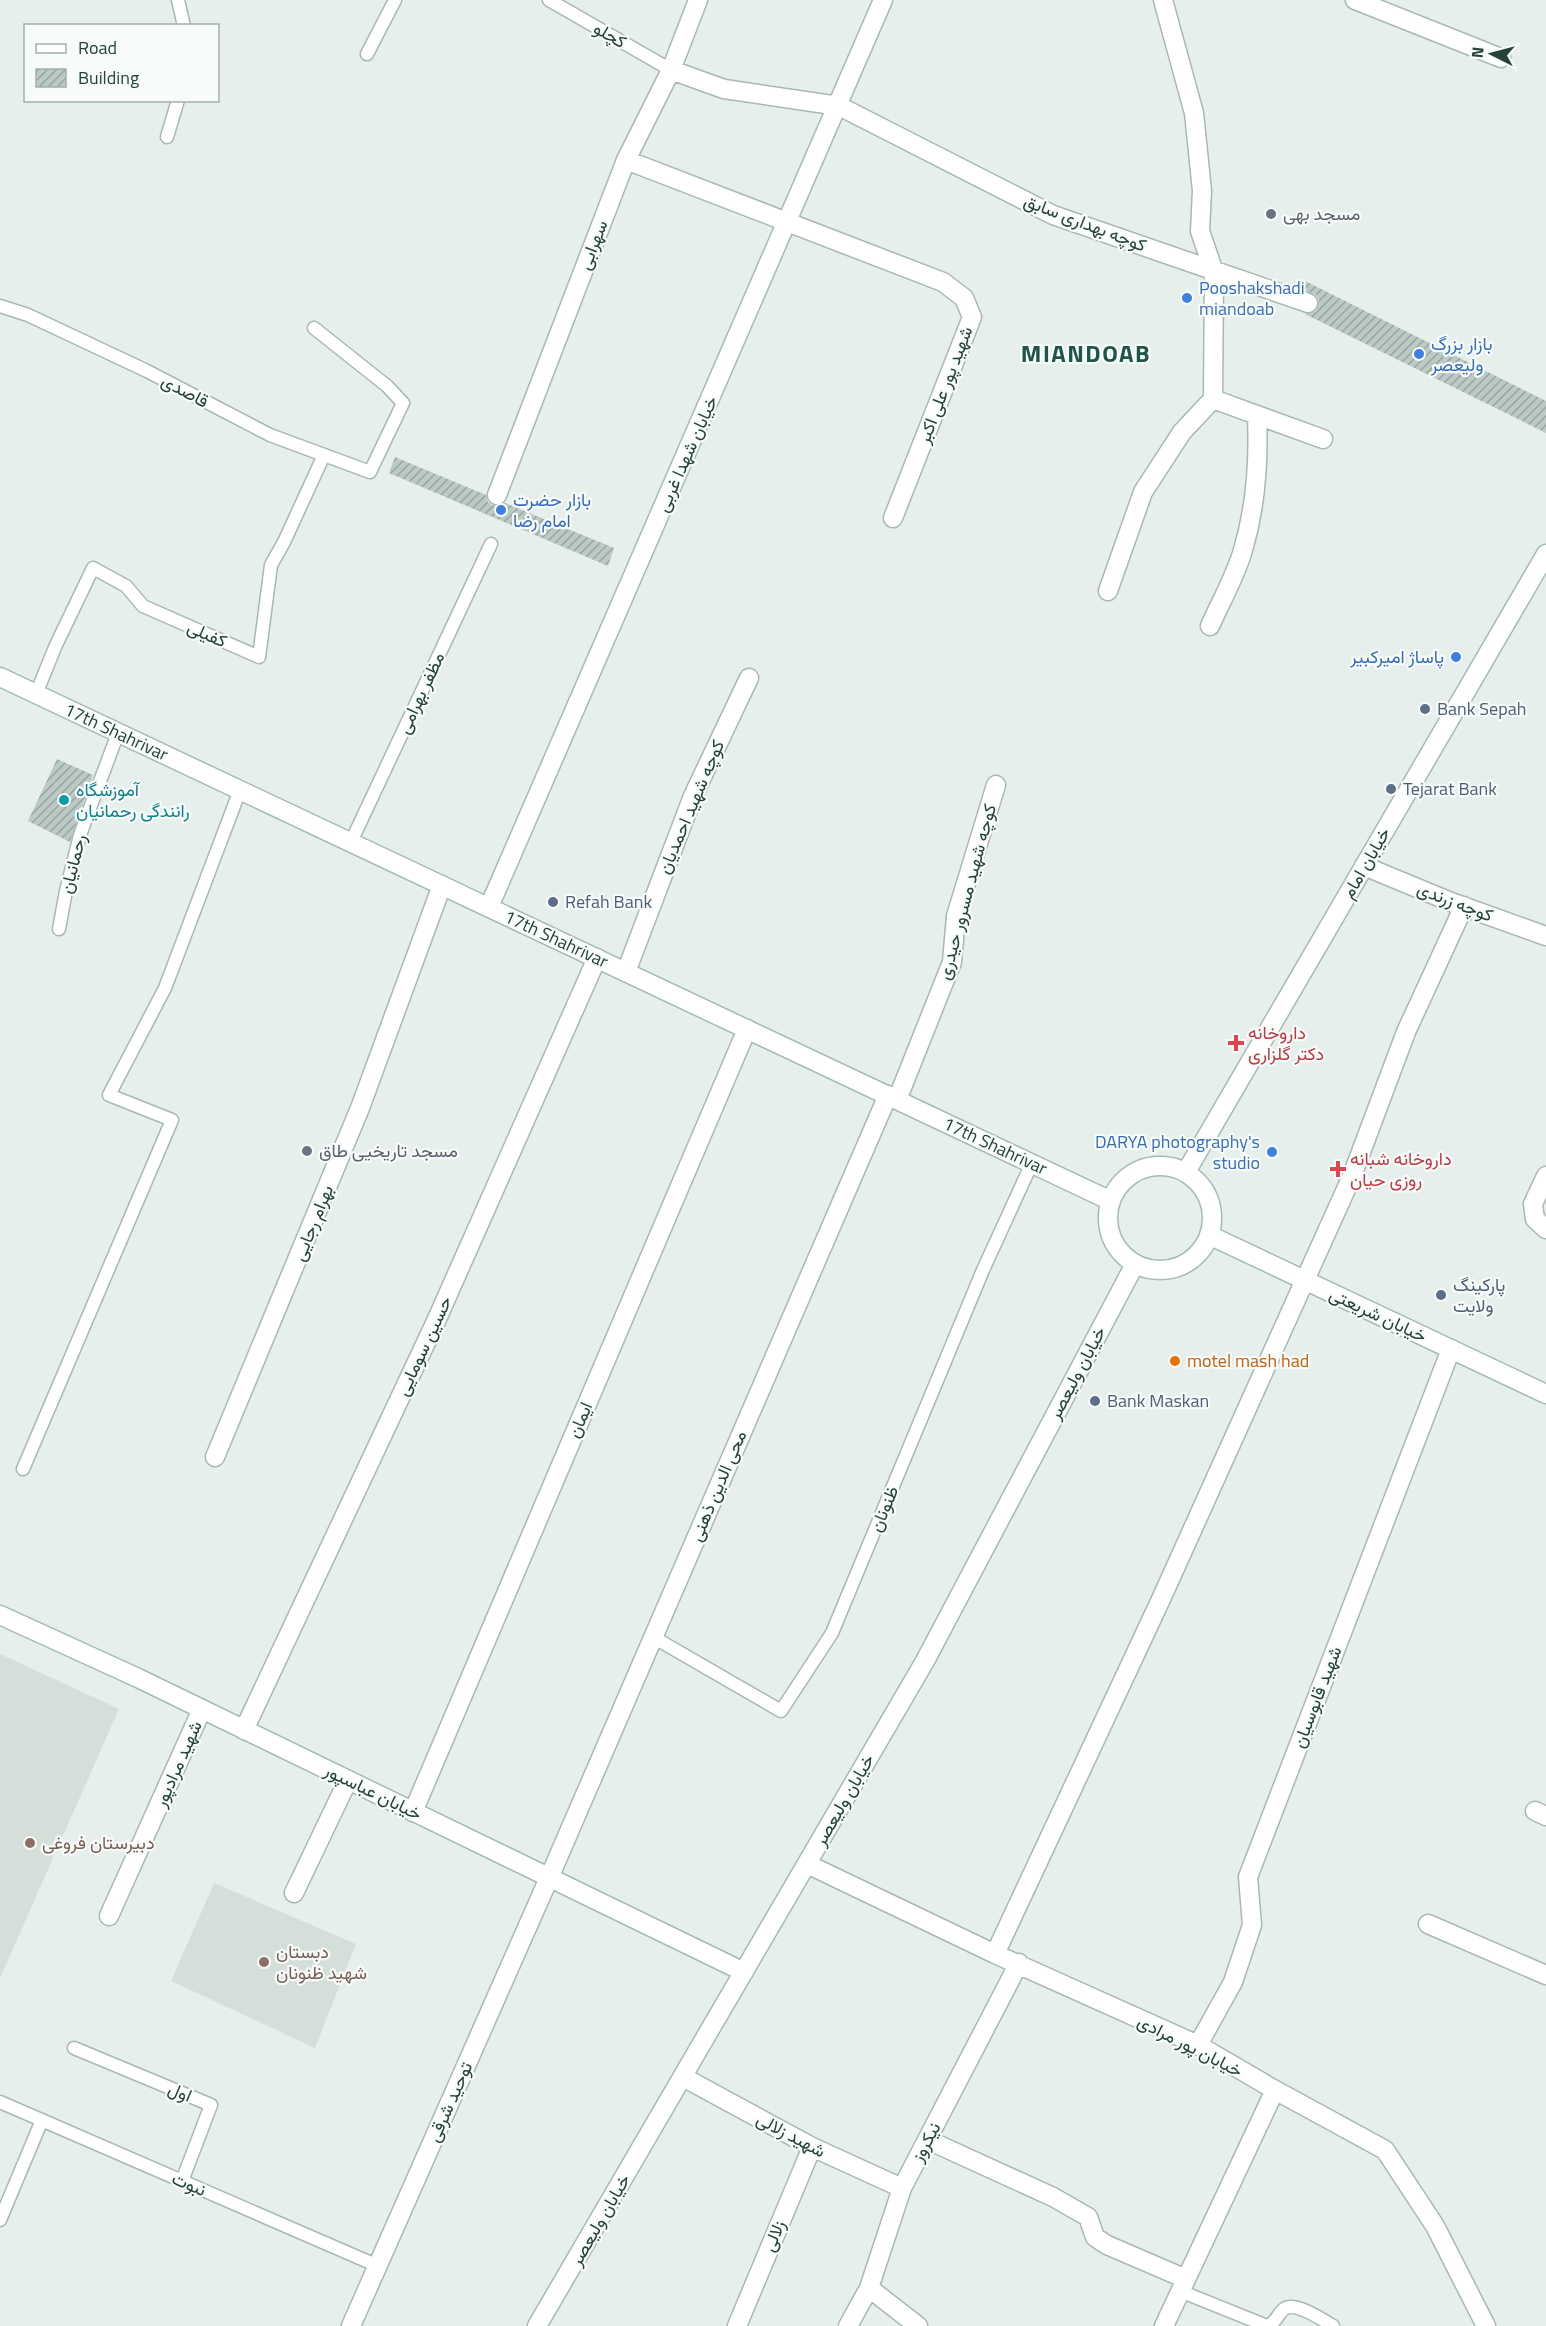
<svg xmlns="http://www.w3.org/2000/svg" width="1546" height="2326" font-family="'Titillium Web',Vazirmatn,sans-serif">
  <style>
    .built { fill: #d4dfda }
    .building { fill: url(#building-hatch) }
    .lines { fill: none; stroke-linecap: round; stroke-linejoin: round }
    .service-casing { stroke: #a8b8b2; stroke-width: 15 }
    .minor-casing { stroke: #a8b8b2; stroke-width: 21 }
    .secondary-casing { stroke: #a4bbb3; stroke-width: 21 }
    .service { stroke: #fff; stroke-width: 12 }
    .minor { stroke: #fff; stroke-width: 18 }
    .secondary { stroke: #fff; stroke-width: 18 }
    .worship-dot { fill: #6b7280; stroke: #f7fbf9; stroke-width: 2 }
    .shop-dot { fill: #3f7fe0; stroke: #f7fbf9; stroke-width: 2 }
    .service-dot { fill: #5c6f8a; stroke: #f7fbf9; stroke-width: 2 }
    .culture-dot { fill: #0f9aa8; stroke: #f7fbf9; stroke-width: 2 }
    .health-dot { fill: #e0444e; stroke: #f7fbf9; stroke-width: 2 }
    .food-dot { fill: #e8710a; stroke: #f7fbf9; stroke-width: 2 }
    .education-dot { fill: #8d6e63; stroke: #f7fbf9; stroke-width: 2 }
    .labels { text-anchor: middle; stroke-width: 4.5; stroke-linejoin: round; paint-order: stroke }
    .street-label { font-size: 18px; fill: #24423a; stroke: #f7fbf9 }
    .worship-label { font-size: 18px; fill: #5b616d; stroke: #f7fbf9; text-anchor: start }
    .shop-label { font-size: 18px; fill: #366cbe; stroke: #f7fbf9; text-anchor: start }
    .service-label { font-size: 18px; fill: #4e5e75; stroke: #f7fbf9; text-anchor: start }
    .culture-label { font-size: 18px; fill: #0d838f; stroke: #f7fbf9; text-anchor: start }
    .health-label { font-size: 18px; fill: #be3a42; stroke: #f7fbf9; text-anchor: start }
    .food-label { font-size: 18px; fill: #c56008; stroke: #f7fbf9; text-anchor: start }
    .education-label { font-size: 18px; fill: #785e54; stroke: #f7fbf9; text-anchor: start }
    .district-label { font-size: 24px; font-weight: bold; letter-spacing: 1.5px; fill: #1f5548; stroke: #f7fbf9 }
  </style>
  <defs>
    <pattern id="building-hatch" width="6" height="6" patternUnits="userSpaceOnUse" patternTransform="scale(1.5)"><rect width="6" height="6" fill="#bbcac4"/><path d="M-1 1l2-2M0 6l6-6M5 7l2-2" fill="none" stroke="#98a6a0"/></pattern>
  </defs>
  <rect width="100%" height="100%" fill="#e6efeb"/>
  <path class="built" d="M0 1654 119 1709 0 1978Z
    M214 1883 356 1944 315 2048 171 1981Z"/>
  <path class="building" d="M1305 281 1546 401V433L1305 314 1316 311 1319 301 1316 295 1301 289Z
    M395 457 486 495 488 502 492 505 499 506 505 503 614 548 608 566 389 473Z
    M57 759 93 775 70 842 28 821Z"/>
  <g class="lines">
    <defs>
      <path id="service" d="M178 0 184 26
        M549 0 671 70
        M367 54 395 0
        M167 137 178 100
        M0 306 28 315 147 371 270 435 370 472 403 403 387 386 314 328
        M36 694 56 645 93 568 126 586 143 606 259 657 271 565 284 542 324 455
        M351 842 491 544
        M59 929 66 891 80 835 118 733
        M23 1469 172 1120 109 1095 165 988 240 790
        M653 1637 781 1711 832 1633 983 1270 1032 1163
        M74 2048 211 2105 182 2181
        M0 2102 378 2266
        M0 2220 42 2120
        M1180 2291 1267 2326
        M1268 2326C1278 2321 1277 2314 1284 2309 1295 2301 1323 2320 1333 2326"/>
      <path id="minor" d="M1355 0 1501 58
        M671 70 724 89 839 106 1053 215 1308 303
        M626 160 943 282 964 298 972 317 893 518
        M1213 399 1323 439
        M497 495 626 160 671 70 698 0
        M1108 591 1143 492 1182 432 1213 399 1214 272 1200 231 1202 191 1194 113 1163 0
        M1210 626C1221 601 1236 575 1243 550 1256 506 1259 462 1257 417
        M1364 866 1451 902 1546 936
        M626 972 693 796 749 678
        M897 1100 952 962 956 916 996 785
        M1546 1176 1533 1204 1535 1219 1546 1229
        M215 1457 360 1108 442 885
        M244 1730 437 1319 597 958
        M1535 1811 1546 1816
        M413 1812 747 1029
        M807 1864 995 1954 1198 2045 1275 2090 1385 2150 1435 2226 1486 2326
        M294 1893 348 1780
        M109 1916 202 1709
        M1428 1924 1546 1975
        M995 1954 1162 1597 1305 1280 1352 1176 1406 1032 1464 906
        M1198 2045 1233 1982 1252 1925 1248 1877 1451 1349
        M683 2077 812 2147 902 2188
        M928 2140 1053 2197 1088 2217 1095 2237 1107 2245 1186 2279
        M869 2288 918 2326
        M351 2326 549 1878 888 1095
        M737 2326 812 2147
        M848 2326 869 2288 902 2188 1019 1963
        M1164 2326 1275 2090"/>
      <path id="secondary" d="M0 677 1111 1201
        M489 907 883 0
        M1108 1218a52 52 0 1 1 104 0a52 52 0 1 1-104 0Z
        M1186 1172 1546 554
        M1209 1235 1546 1394
        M0 1615 138 1678 744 1972
        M537 2326 925 1661 1135 1264"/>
    </defs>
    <use href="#service" class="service-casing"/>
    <use href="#minor" class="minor-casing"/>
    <use href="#secondary" class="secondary-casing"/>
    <use href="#service" class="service"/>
    <use href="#minor" class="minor"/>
    <use href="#secondary" class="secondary"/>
  </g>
  <g class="worship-dot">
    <circle cx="1271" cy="214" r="6"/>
    <circle cx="307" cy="1151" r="6"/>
  </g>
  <g class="shop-dot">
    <circle cx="1187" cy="298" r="6"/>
    <circle cx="1419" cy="354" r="6"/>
    <circle cx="501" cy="510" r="6"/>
    <circle cx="1456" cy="657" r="6"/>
    <circle cx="1272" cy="1152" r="6"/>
  </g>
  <g class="service-dot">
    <circle cx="1425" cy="709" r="6"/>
    <circle cx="1391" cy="789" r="6"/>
    <circle cx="553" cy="902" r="6"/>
    <circle cx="1441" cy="1295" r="6"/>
    <circle cx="1095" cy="1401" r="6"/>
  </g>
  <circle class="culture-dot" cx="64" cy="800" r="6"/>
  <g class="health-dot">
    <path d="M1233 1034h6v6h6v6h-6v6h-6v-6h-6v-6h6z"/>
    <path d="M1335 1160h6v6h6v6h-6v6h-6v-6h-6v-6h6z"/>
  </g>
  <circle class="food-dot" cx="1175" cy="1361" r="6"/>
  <g class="education-dot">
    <circle cx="30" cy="1843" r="6"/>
    <circle cx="264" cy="1962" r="6"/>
  </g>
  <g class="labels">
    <g class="street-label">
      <text transform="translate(610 35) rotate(30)" y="6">کچلو</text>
      <text transform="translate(1085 223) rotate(21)" y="6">کوچه بهداری سابق</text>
      <text transform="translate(593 245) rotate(-69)" y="6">سهرابی</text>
      <text transform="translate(945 385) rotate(-69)" y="6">شهید پور علی اکبر</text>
      <text transform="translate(185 391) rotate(28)" y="6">قاصدی</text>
      <text transform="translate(687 454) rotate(-66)" y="6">خیابان شهدا غربی</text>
      <text transform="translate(207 634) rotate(24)" y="6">کفیلی</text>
      <text transform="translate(421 693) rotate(-65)" y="6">مظفر بهرامی</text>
      <text transform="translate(116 732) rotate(25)" y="6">17th Shahrivar</text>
      <text transform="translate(691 807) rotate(-67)" y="6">کوچه شهید احمدیان</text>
      <text transform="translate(1366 863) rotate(-60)" y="6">خیابان امام</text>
      <text transform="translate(73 864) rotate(-76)" y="6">رحمانیان</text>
      <text transform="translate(967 892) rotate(-75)" y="6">کوچه شهید مسرور حیدری</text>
      <text transform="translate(1455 902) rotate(21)" y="6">کوچه زرندی</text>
      <text transform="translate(556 939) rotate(25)" y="6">17th Shahrivar</text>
      <text transform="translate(995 1146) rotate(25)" y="6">17th Shahrivar</text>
      <text transform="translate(313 1223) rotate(-68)" y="6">بهرام رجایی</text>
      <text transform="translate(1378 1315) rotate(25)" y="6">خیابان شریعتی</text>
      <text transform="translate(424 1346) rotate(-65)" y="6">حسین سومایی</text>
      <text transform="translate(1077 1373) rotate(-62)" y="6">خیابان ولیعصر</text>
      <text transform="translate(580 1420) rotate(-67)" y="6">ایمان</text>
      <text transform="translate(718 1486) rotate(-67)" y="6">محی الدین ذهنی</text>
      <text transform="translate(884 1509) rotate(-67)" y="6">ظنونان</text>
      <text transform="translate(1317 1697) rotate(-69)" y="6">شهید قابوسیان</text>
      <text transform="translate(178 1764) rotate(-66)" y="6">شهید مرادپور</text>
      <text transform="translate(373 1792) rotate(26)" y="6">خیابان عباسپور</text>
      <text transform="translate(844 1800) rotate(-60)" y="6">خیابان ولیعصر</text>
      <text transform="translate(1190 2046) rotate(27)" y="6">خیابان پور مرادی</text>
      <text transform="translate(180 2092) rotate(23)" y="6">اول</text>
      <text transform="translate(450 2102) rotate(-66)" y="6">توحید شرقی</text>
      <text transform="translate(791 2135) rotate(28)" y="6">شهید زلالی</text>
      <text transform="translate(926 2142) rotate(-62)" y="6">نیکروز</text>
      <text transform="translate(189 2184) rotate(23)" y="6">نبوت</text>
      <text transform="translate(600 2220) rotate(-60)" y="6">خیابان ولیعصر</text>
      <text transform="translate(774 2236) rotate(-67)" y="6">زلالی</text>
    </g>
    <g class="worship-label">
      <text x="1283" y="220">مسجد بهی</text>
      <text x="319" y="1157">مسجد تاریخیی طاق</text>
    </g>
    <g class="shop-label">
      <text x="1199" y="294">Pooshakshadi<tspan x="1199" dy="21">miandoab</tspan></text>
      <text x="1431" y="350">بازار بزرگ<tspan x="1431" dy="21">ولیعصر</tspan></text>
      <text x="513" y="506">بازار حضرت<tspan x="513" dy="21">امام رضا</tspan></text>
      <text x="1444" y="663" text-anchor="end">پاساژ امیرکبیر</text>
      <text x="1260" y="1148" text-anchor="end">DARYA photography's<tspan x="1260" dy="21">studio</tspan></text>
    </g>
    <g class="service-label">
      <text x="1437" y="715">Bank Sepah</text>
      <text x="1403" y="795">Tejarat Bank</text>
      <text x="565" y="908">Refah Bank</text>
      <text x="1453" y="1291">پارکینگ<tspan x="1453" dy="21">ولایت</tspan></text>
      <text x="1107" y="1407">Bank Maskan</text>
    </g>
    <g class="culture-label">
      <text x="76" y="796">آموزشگاه<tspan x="76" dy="21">رانندگی رحمانیان</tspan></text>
    </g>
    <g class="health-label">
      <text x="1248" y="1039">داروخانه<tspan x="1248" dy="21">دکتر گلزاری</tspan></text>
      <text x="1350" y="1165">داروخانه شبانه<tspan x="1350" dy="21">روزی حیان</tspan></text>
    </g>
    <g class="food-label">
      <text x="1187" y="1367">motel mash had</text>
    </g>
    <g class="education-label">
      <text x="42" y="1849">دبیرستان فروغی</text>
      <text x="276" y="1958">دبستان<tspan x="276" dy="21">شهید ظنونان</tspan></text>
    </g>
    <g class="district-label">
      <text x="1086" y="362">MIANDOAB</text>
    </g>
  </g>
  <rect x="24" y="24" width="195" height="78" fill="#f7fbf9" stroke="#a3b1ad" stroke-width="1.5"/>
  <rect x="36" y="44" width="30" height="9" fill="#ffffff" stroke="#a3b1ad" stroke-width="1.5"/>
  <text x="78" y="54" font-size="18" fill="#24423a">Road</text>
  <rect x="36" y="69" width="30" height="18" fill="url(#building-hatch)" stroke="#a3b1ad" stroke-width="1.5"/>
  <text x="78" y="84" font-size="18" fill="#24423a">Building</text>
  <g transform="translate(1492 54) rotate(276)" stroke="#f7fbf9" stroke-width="4.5" paint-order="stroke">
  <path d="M0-4.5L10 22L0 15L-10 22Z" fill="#24423a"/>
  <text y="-9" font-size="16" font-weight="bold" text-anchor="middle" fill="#24423a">N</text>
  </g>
</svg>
